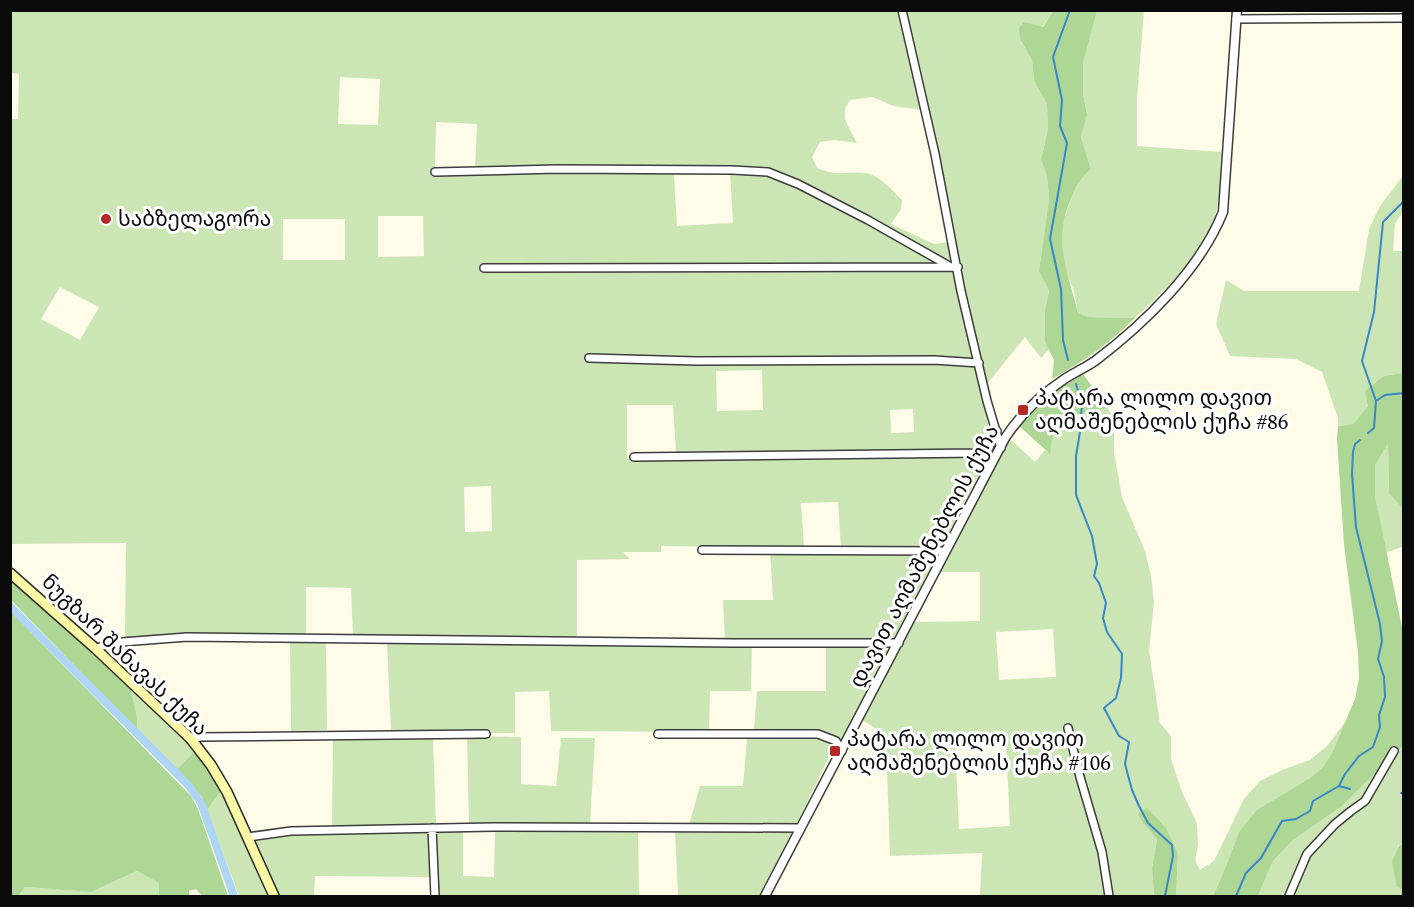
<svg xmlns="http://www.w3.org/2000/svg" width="1414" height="907" font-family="Spectral,'Noto Sans Georgian',serif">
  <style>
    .green { fill: #cbe6b4; fill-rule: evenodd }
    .forest { fill: #aed694 }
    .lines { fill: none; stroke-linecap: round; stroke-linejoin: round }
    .stream { stroke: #3887c8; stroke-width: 2 }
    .canal { stroke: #aed6f4; stroke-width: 8 }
    .minor-casing { stroke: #3d3d3d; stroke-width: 10 }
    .tertiary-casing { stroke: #3d3d3d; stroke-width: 11 }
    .secondary-casing { stroke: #2c2c2c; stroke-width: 12 }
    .minor { stroke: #fff; stroke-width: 7 }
    .tertiary { stroke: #fff; stroke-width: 8 }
    .secondary { stroke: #fdf8a5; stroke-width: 9 }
    .poi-dot { fill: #b42928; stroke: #fff; stroke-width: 2 }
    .labels { text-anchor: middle; stroke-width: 6; stroke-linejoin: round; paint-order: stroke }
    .poi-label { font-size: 21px; fill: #0a0a0a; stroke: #fff; text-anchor: start }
    .street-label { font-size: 21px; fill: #0a0a0a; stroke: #fff }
  </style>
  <rect width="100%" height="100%" fill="#fefbe8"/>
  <path class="green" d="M11 11H900L922 110 893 106 873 97 850 100C838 116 849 127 857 143L835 140 820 142 812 157 817 168C838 177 843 171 864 173 879 174 892 190 902 200L901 209 891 224 934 244 948 242 991 437 985 448 980 451 676 452 673 405H627V459L979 457 992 449 941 548H841L838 502 801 503 804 548 661 546V552H623L630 559 577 560V639L353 636 351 588 306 587V635L189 633 130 637 125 639 126 543 11 544 10 119H18L19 74 11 73ZM340 77 380 79 378 125 338 124ZM436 122 477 124 475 169 435 168ZM730 172 733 223 677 226 674 175ZM423 216 424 256 378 257V216ZM283 219H345V260H283ZM60 287 99 307 80 340 41 319ZM762 370 763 410 717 411 716 371ZM913 409 914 432 891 433 890 410ZM491 486 492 531 465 532 464 487Z
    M906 11H1054L1042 27 1020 39 1032 60 1034 81 1047 104 1048 129 1041 160 1047 176 1049 199 1039 271 1049 291 1045 310V342L1049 349 1041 358 1025 337 988 383 974 341Z
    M1097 11H1144L1137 98V146L1221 152C1220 170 1220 190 1217 208 1209 250 1165 290 1135 318L1088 317 1078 313 1074 291 1064 266 1061 229 1069 204 1080 178 1091 169 1081 137 1087 115 1083 93V62Z
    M1403 176V211L1395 224 1393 251H1403V373L1384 376 1368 406 1353 424 1338 426V418L1322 372 1296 359 1230 356 1216 324 1226 280 1244 291H1359L1369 229 1380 206Z
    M1108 408 1114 420V453L1122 497 1145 551 1151 576 1154 602 1149 651 1160 723 1171 736V759L1182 792 1197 823 1198 845 1195 861 1200 870 1214 861 1244 799 1260 781 1282 770 1310 760 1328 745 1346 721 1332 753 1323 767 1309 779 1239 832 1224 871 1213 896H1176L1178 854 1143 823 1157 839 1152 868 1154 896H980L982 853 890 856 886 740 878 730 862 720 913 622 980 621V572H938L1009 438 1035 462 1045 450 1049 453 1052 438 1077 414ZM1053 629 1056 677 999 680 996 632ZM1006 743 1010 826 959 829 955 745Z
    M1388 441 1389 493 1403 509 1404 546 1386 553 1375 496V465Z
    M770 552 933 553 936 557 893 640 725 641 723 600H773Z
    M290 642 326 643 327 730 291 731Z
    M387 643 752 646 751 691H710L709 732 551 731 549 691 515 692V733L391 732Z
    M826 646H879L885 648 887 651 841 740 829 733 818 730 754 731 757 691H826Z
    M131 690 195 751 176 770 137 730C139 716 133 703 131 690Z
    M467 736 521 737V784L556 786 561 738H595L590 824H469Z
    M816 737 835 745 796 825H689L700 786H743L747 738Z
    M333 738H433L436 825 332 827Z
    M1402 747 1404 750 1403 844 1398 846 1397 887 1403 890V896H1258L1273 861 1293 840 1342 806Z
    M222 790 267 896H239L207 810Z
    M495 829 638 830 639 896H438L435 831 463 830V876L494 877Z
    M675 830H796L760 896H678Z
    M429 831 430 877 315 876 314 896H278L253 839 292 834Z
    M137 871 160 883 159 896H18L25 887 91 892Z"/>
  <path class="forest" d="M1054 10 1097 11 1083 63V93L1087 115 1081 137 1091 169C1079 179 1077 185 1071 199 1052 241 1068 272 1078 313L1088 317 1135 318C1110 343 1083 362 1052 379L1054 360 1045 342V310L1049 291 1039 271 1049 199 1047 176 1041 160 1048 129 1047 104 1034 81 1032 60 1020 39 1019 28 1024 22 1043 27Z
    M1403 373V509L1389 493 1388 443 1375 465V496L1403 632 1404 737 1402 747 1342 806 1293 840 1273 861 1258 896H1213L1224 871 1239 832 1257 810 1309 779 1323 767 1332 753 1355 699 1359 678 1358 653 1344 544 1337 439 1338 426 1353 424 1368 406 1365 391 1384 376Z
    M1083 374 1108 408 1077 415 1052 438 1050 454 1018 425 1059 389Z
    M10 577 131 690C133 703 139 716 137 730L11 600Z
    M10 611 191 796 198 809 228 896H202L196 889 189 891V896H159V883L137 871 91 892 25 887 18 896H13L10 892Z
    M195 751 222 790 207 810 202 797 176 770Z
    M1147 808 1166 828 1178 854 1176 896H1154L1152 868 1157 839 1143 823 1138 814Z
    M1403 844H1404L1403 890 1397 887 1392 862 1399 846Z"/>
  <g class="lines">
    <path class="stream" d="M1068 360 1063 340 1061 289 1050 239 1067 143 1060 126 1062 100 1053 57 1070 10
      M1076 384 1082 404 1080 432 1076 456V495L1092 536 1097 564 1094 576 1099 583 1106 603 1103 618 1107 632 1122 654 1121 678 1116 698 1104 708 1119 736 1129 742 1125 764 1132 790 1139 806 1148 823 1172 845 1173 856 1165 896
      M1376 401 1362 361 1374 312 1383 222 1404 201
      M1368 433 1374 428 1376 401 1385 395 1404 393
      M1339 786 1350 789
      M1401 793H1404
      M1236 896 1246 873 1261 858 1282 821 1296 819 1310 811 1313 801 1339 786 1345 774 1359 756 1373 747 1380 727 1379 715 1385 697 1384 677 1378 659 1382 641 1380 624 1356 527 1352 474 1353 452 1355 444 1360 440"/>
    <path class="canal" d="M10 606 189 786 201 803 234 896"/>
    <defs>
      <path id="minor" d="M902 10 935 154 961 291 987 401 1001 448
        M1236 19 1404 18
        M435 172 557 169 732 170 768 172 798 184 868 220 951 267
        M484 268 958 267
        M589 358 696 361 934 360 979 363
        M634 457 979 453 989 447 997 431
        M702 550 946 551
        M96 649 109 643 187 637 733 643H899
        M1068 728 1080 777 1102 852 1109 896
        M658 734H818L836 741 842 751
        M191 739 200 737 486 734
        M432 828 435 896
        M248 837 291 831 493 827 801 828
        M1289 896 1307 854 1335 824 1351 811 1365 801 1394 751"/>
      <path id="tertiary" d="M765 896 1005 438C1021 414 1039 396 1063 380 1073 373 1085 368 1095 361 1144 324 1200 270 1223 212L1237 10"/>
      <path id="secondary" d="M10 573 96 649 191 739 211 765 227 792 274 896"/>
    </defs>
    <use href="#minor" class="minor-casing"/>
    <use href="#tertiary" class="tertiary-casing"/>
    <use href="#secondary" class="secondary-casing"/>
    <use href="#minor" class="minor"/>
    <use href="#tertiary" class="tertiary"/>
    <use href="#secondary" class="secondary"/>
  </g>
  <g class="poi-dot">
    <circle cx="106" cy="219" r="6"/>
    <rect x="1017" y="404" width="12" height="12" rx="3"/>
    <rect x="829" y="745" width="12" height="12" rx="3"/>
  </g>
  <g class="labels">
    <g class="poi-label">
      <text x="118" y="226">საბზელაგორა</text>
      <text x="1035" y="405">პატარა ლილო დავით<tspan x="1035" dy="24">აღმაშენებლის ქუჩა #86</tspan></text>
      <text x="847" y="746">პატარა ლილო დავით<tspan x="847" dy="24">აღმაშენებლის ქუჩა #106</tspan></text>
    </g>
    <g class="street-label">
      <text transform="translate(924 556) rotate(-62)" y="7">დავით აღმაშენებლის ქუჩა</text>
      <text transform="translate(125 655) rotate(44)" y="7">ნუგზარ შანავას ქუჩა</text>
    </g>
  </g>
  <rect width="1414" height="907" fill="none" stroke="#0a0a0a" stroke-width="24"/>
</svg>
